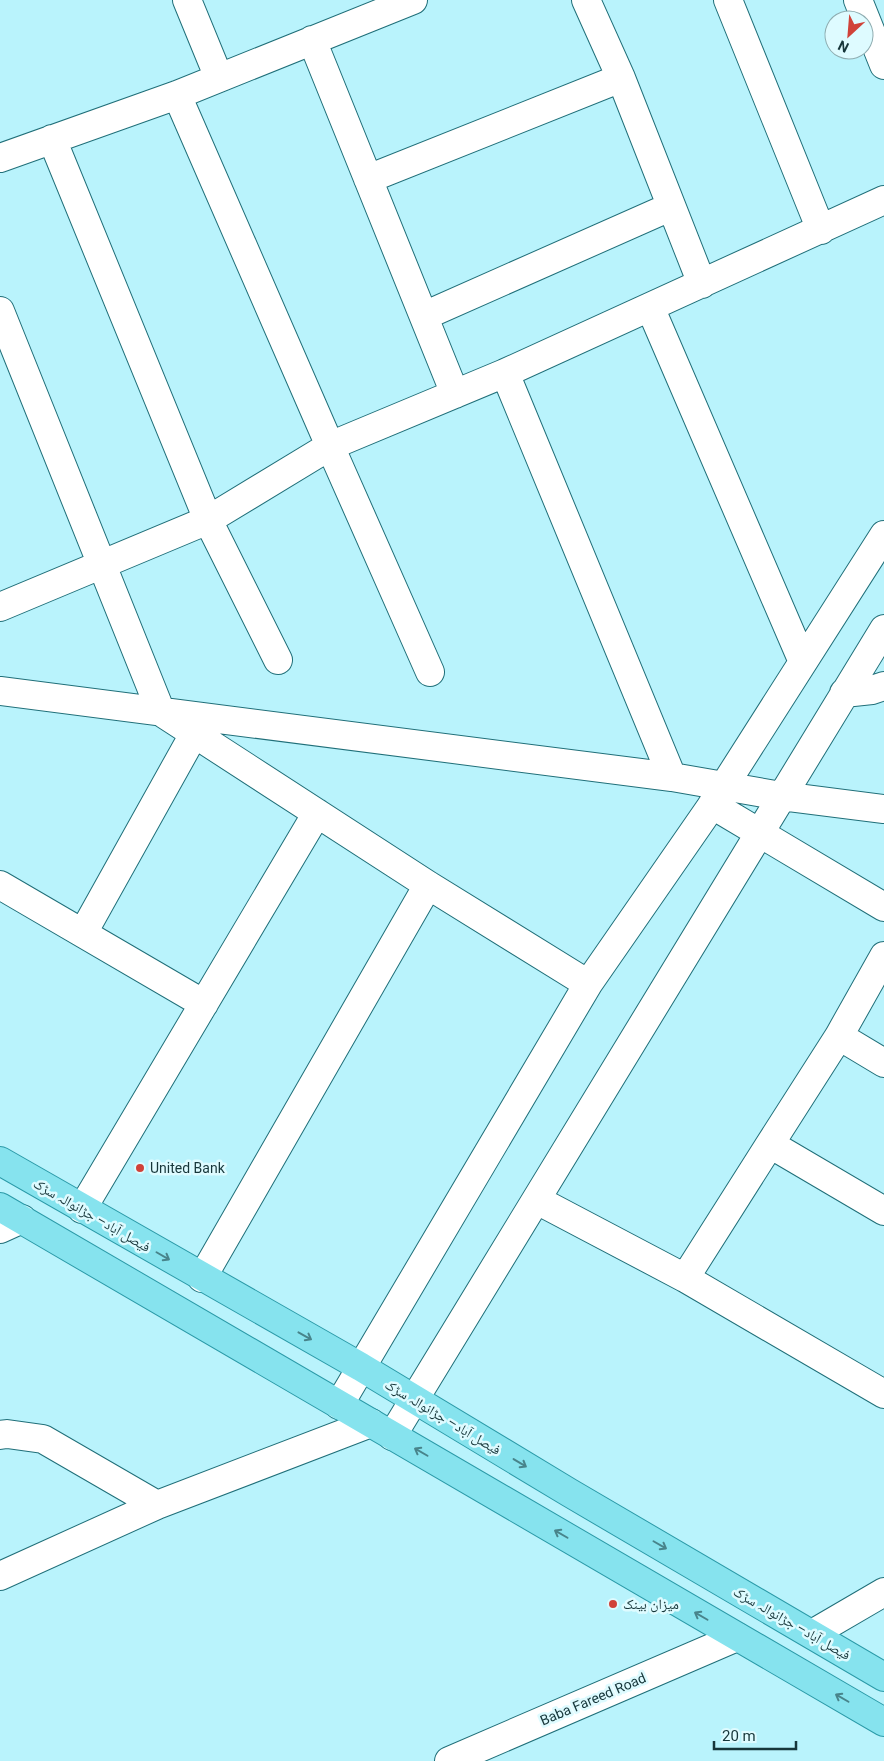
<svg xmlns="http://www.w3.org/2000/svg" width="884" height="1761" font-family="Roboto,'Noto Naskh Arabic',sans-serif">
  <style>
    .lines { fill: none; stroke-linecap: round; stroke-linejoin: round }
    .minor-casing { stroke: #206f79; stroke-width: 30 }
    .major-casing { stroke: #2b9aa8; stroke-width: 30 }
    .minor { stroke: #fff; stroke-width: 28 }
    .major { stroke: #86e3ee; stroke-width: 28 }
    .oneway { stroke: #48848b }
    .poi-dot { fill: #d04239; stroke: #defbff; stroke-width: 2 }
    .labels { text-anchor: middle; stroke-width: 5; stroke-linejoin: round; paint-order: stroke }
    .poi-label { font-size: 14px; fill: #16363a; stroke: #defbff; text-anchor: start }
    .street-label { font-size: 14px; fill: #16363a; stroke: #defbff }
  </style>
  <rect width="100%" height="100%" fill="#b9f3fc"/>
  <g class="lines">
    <defs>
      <path id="minor" d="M187 0 219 78
        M586 0 621 78 702 284
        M728 0 821 230
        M858 0 884 65
        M312 40 455 394
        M177 95 330 446 208 520 278 660
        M0 158 177 95 413 0
        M368 179 621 78
        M650 307 803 662
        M0 311 161 712 428 885 588 984
        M424 316 670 207
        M0 607 208 520 52 139
        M430 672 330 446 505 373
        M0 691 672 777 781 796 884 809
        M844 693 872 690 884 686
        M672 777 505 373 884 200
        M710 808 721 810 884 907
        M0 885 204 1004
        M83 933 194 734
        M884 956 839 1036 770 1144 884 1211
        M839 1036 884 1063
        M537 1200 685 1278 884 1394
        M82 1209 317 813
        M0 1229 22 1219
        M202 1278 428 885
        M685 1278 770 1144
        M339 1405 588 984 710 808 884 535
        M0 1435 7 1434 43 1439 157 1505
        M392 1436 884 629
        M0 1576 157 1505 371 1423
        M812 1634 884 1592
        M449 1761 737 1637"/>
      <path id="major" d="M0 1161 361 1367 570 1493 884 1677
        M0 1207 884 1722"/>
    </defs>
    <use href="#minor" class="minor-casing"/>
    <use href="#major" class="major-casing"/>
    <use href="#minor" class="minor"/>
    <use href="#major" class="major"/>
  </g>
  <defs><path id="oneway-shaft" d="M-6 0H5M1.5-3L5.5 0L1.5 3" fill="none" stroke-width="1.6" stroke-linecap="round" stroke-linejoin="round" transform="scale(1.25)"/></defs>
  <g class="oneway">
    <use href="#oneway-shaft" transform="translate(163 1256) rotate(30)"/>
    <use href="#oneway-shaft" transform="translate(305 1336) rotate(29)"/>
    <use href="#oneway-shaft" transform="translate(421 1452) rotate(-150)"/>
    <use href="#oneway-shaft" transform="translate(520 1463) rotate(31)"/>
    <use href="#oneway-shaft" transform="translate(561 1534) rotate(-150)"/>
    <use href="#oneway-shaft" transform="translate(660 1545) rotate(30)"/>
    <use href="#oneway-shaft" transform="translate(701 1616) rotate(-150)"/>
    <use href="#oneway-shaft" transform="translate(842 1698) rotate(-150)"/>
  </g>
  <g class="poi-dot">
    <circle cx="140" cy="1168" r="5"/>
    <circle cx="613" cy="1604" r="5"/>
  </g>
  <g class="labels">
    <g class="poi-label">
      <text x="150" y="1173">United Bank</text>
      <text x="623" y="1609">میزان بینک</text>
    </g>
    <g class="street-label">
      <text transform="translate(92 1215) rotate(30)" y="5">فیصل آباد– جڑانوالہ سڑک</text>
      <text transform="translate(443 1417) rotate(31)" y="5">فیصل آباد– جڑانوالہ سڑک</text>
      <text transform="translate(792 1623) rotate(30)" y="5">فیصل آباد– جڑانوالہ سڑک</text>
      <text transform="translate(593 1699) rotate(-23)" y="5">Baba Fareed Road</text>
    </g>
  </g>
  <g transform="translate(849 35) rotate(206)"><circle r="24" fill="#defbff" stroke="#8eacb0"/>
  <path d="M0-4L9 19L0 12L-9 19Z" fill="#d04239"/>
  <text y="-8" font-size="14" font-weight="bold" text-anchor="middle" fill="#16363a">N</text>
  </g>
  <path d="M714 1741v8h82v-8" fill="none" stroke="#16363a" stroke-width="2.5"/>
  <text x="722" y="1741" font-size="15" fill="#16363a" stroke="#defbff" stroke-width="4" paint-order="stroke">20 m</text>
</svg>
